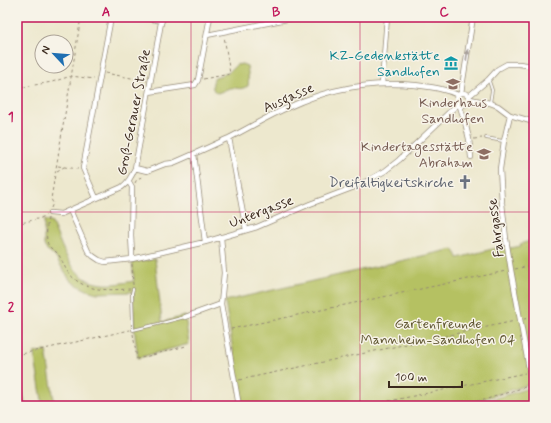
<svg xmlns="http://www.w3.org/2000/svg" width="551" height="423" font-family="Mynerve,sans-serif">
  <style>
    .green { fill: #b5c162; stroke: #787640 }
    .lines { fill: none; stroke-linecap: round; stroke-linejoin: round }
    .lane-casing { stroke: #948976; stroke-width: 3.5 }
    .street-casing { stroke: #948976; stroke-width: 6 }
    .path { stroke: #948976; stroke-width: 1; stroke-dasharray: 3 3; stroke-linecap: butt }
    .lane { stroke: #fff; stroke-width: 2 }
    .street { stroke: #fff; stroke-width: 4.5 }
    .oneway { fill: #a79f9a }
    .grid { fill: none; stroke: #c2185b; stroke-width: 1; stroke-opacity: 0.55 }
    .labels { text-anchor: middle; stroke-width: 3; stroke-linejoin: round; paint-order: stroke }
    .culture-label { font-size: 14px; fill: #0d838f; stroke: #f7f3e8; text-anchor: end }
    .street-label { font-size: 14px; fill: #3b2a1e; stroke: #f7f3e8 }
    .education-label { font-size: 14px; fill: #785e54; stroke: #f7f3e8 }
    .worship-label { font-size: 14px; fill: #5b616d; stroke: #f7f3e8; text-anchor: end }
    .park-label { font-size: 14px; fill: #605732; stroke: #f7f3e8 }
    .neatline { fill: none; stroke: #c2185b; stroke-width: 1.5 }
    .grid-label { font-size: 13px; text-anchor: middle; font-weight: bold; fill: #c2185b }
  </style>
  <rect width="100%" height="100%" fill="#f7f3e8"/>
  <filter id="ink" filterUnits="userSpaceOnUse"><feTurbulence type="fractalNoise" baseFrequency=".025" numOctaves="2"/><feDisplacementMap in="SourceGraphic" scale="8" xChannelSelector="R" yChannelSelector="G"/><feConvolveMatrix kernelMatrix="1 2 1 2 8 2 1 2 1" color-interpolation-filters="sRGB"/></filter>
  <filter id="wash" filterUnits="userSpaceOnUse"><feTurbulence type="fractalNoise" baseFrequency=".012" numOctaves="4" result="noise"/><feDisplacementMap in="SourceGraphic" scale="16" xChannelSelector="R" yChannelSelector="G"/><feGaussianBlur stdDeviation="0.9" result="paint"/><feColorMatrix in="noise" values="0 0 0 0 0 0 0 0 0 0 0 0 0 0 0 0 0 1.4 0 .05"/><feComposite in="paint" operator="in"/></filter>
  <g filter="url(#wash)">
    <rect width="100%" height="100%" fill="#ede8ce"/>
    <path class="green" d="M242 64 247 66C248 71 249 81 248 86 238 91 239 87 230 88 226 89 222 92 217 93 211 90 212 83 215 77L228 73 236 65Z
      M44 219 46 221H48L52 223C62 245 70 277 96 283 108 286 122 283 134 281L132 262 155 259 162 322 185 316 189 344 138 358 134 327 133 292 97 293 87 290 75 284 70 280 54 255 46 249 44 245Z
      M534 240V383L460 406H242L225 301 453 249 457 255 458 258 504 246 511 248 521 246 520 244Z
      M46 351 55 406H43L34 353Z
      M17 358 25 406H17Z
      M532 387 534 398V406H470Z"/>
  </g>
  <g filter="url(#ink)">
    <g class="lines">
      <defs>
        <path id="lane" d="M489 81 492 90 490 103
          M486 138 503 141
          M133 289 132 293 133 330 158 324 185 317"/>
        <path id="street" d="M143 17 162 21
          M207 35 297 17
          M382 84 387 17
          M149 92 195 85 198 80 210 17
          M457 99a6 6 0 1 1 12 0a6 6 0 1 1-12 0Z
          M461 93 473 17
          M469 96 488 80 498 69 507 64H519L534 66
          M470 99 490 103 498 106 510 115 534 122
          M510 115 504 141 500 169 502 203 506 239 511 270 532 385
          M229 138 246 230
          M194 154 205 242
          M135 168 147 171 165 164 173 163C192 155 211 146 229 138 249 128 268 116 289 107 327 89 371 81 414 85 429 87 444 88 458 95
          M129 182 132 187 131 236 132 253V259
          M96 198 83 168 111 17
          M70 210 88 251 93 256 99 260 105 262 132 259 205 242 257 227 310 204 352 188 367 181 385 171 399 160 459 103 466 126 469 139 471 157
          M50 213 61 214 122 187C129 182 132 176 135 168L162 17
          M221 237 224 273 221 304 239 406
          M185 317 221 304"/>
      </defs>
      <use href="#lane" class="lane-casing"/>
      <use href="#street" class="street-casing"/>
      <path class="path" d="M105 73 147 81
        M203 79 230 74 224 36
        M17 88 52 82 71 76 94 79
        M474 139 482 138
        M58 166 78 169
        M57 171 64 167
        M135 183 137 179 144 176
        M51 208 53 203 51 199 81 17
        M48 218C47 224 45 241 49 246 51 249 56 251 58 254 62 259 64 266 67 271 84 293 106 290 130 289
        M17 224 41 218 46 215
        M132 264 133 285
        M515 269 534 265
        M524 319 534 317
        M231 329 506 271
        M133 334 137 359 186 346
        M17 355 130 330
        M239 380 515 321
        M365 406 525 373
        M465 406 528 386"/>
      <use href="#lane" class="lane"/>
      <use href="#street" class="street"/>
    </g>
    <defs><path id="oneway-solid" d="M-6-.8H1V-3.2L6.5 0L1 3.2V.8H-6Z"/></defs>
    <use class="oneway" href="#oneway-solid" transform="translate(467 55) rotate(-81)"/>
  </g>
  <path class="grid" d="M191 17V406M360 17V406M17 212H534"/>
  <defs>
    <symbol id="museum-bare" viewBox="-9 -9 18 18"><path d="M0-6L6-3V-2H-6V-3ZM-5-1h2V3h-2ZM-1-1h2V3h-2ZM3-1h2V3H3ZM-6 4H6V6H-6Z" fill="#0f9aa8" stroke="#f7f3e8" stroke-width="2.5" paint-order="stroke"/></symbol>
    <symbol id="school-bare" viewBox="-9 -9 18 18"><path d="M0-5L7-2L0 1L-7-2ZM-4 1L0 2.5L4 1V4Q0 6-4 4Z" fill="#8d6e63" stroke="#f7f3e8" stroke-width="2.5" paint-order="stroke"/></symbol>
    <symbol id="church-bare" viewBox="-9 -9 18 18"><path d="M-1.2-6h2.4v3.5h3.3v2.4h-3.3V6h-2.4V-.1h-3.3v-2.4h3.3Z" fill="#6b7280" stroke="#f7f3e8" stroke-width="2.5" paint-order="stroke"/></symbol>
  </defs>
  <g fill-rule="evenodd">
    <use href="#museum-bare" x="441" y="53" width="20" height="20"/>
    <use href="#school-bare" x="443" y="74" width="20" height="20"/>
    <use href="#school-bare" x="474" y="144" width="20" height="20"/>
    <use href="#church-bare" x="455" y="172" width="20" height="20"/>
  </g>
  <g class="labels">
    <g class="culture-label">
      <text x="440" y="60">KZ-Gedenkstätte<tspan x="440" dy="16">Sandhofen</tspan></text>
    </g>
    <g class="street-label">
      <text transform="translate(288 97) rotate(-24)" y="5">Ausgasse</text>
      <text transform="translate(133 112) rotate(-79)" y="5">Groß-Gerauer Straße</text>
      <text transform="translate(261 211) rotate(-21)" y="5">Untergasse</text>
      <text transform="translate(495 228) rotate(-97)" y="5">Fahrgasse</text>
    </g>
    <g class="education-label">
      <text x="453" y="107">Kinderhaus<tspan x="453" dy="16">Sandhofen</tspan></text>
      <text x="473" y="151" text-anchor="end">Kindertagesstätte<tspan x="473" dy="16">Abraham</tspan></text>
    </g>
    <g class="worship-label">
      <text x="454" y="187">Dreifaltigkeitskirche</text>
    </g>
    <g class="park-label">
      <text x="438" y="328">Gartenfreunde<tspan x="438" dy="16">Mannheim-Sandhofen 04</tspan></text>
    </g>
  </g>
  <rect width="551" height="423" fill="none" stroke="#f7f3e8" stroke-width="44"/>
  <g transform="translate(54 54) rotate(296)"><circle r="19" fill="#f7f3e8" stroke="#aca397"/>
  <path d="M0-3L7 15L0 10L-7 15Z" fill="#1f6fb2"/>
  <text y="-6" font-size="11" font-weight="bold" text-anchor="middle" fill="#3b2a1e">N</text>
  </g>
  <path d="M389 381v6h73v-6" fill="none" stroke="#3b2a1e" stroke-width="2"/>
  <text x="395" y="381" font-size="12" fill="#3b2a1e" stroke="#f7f3e8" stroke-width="3" paint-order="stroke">100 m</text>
  <rect x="22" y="22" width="507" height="379" class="neatline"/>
  <g class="grid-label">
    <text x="106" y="16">A</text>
    <text x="276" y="16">B</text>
    <text x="444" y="16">C</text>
    <text x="11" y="121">1</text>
    <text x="11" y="311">2</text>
  </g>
</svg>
